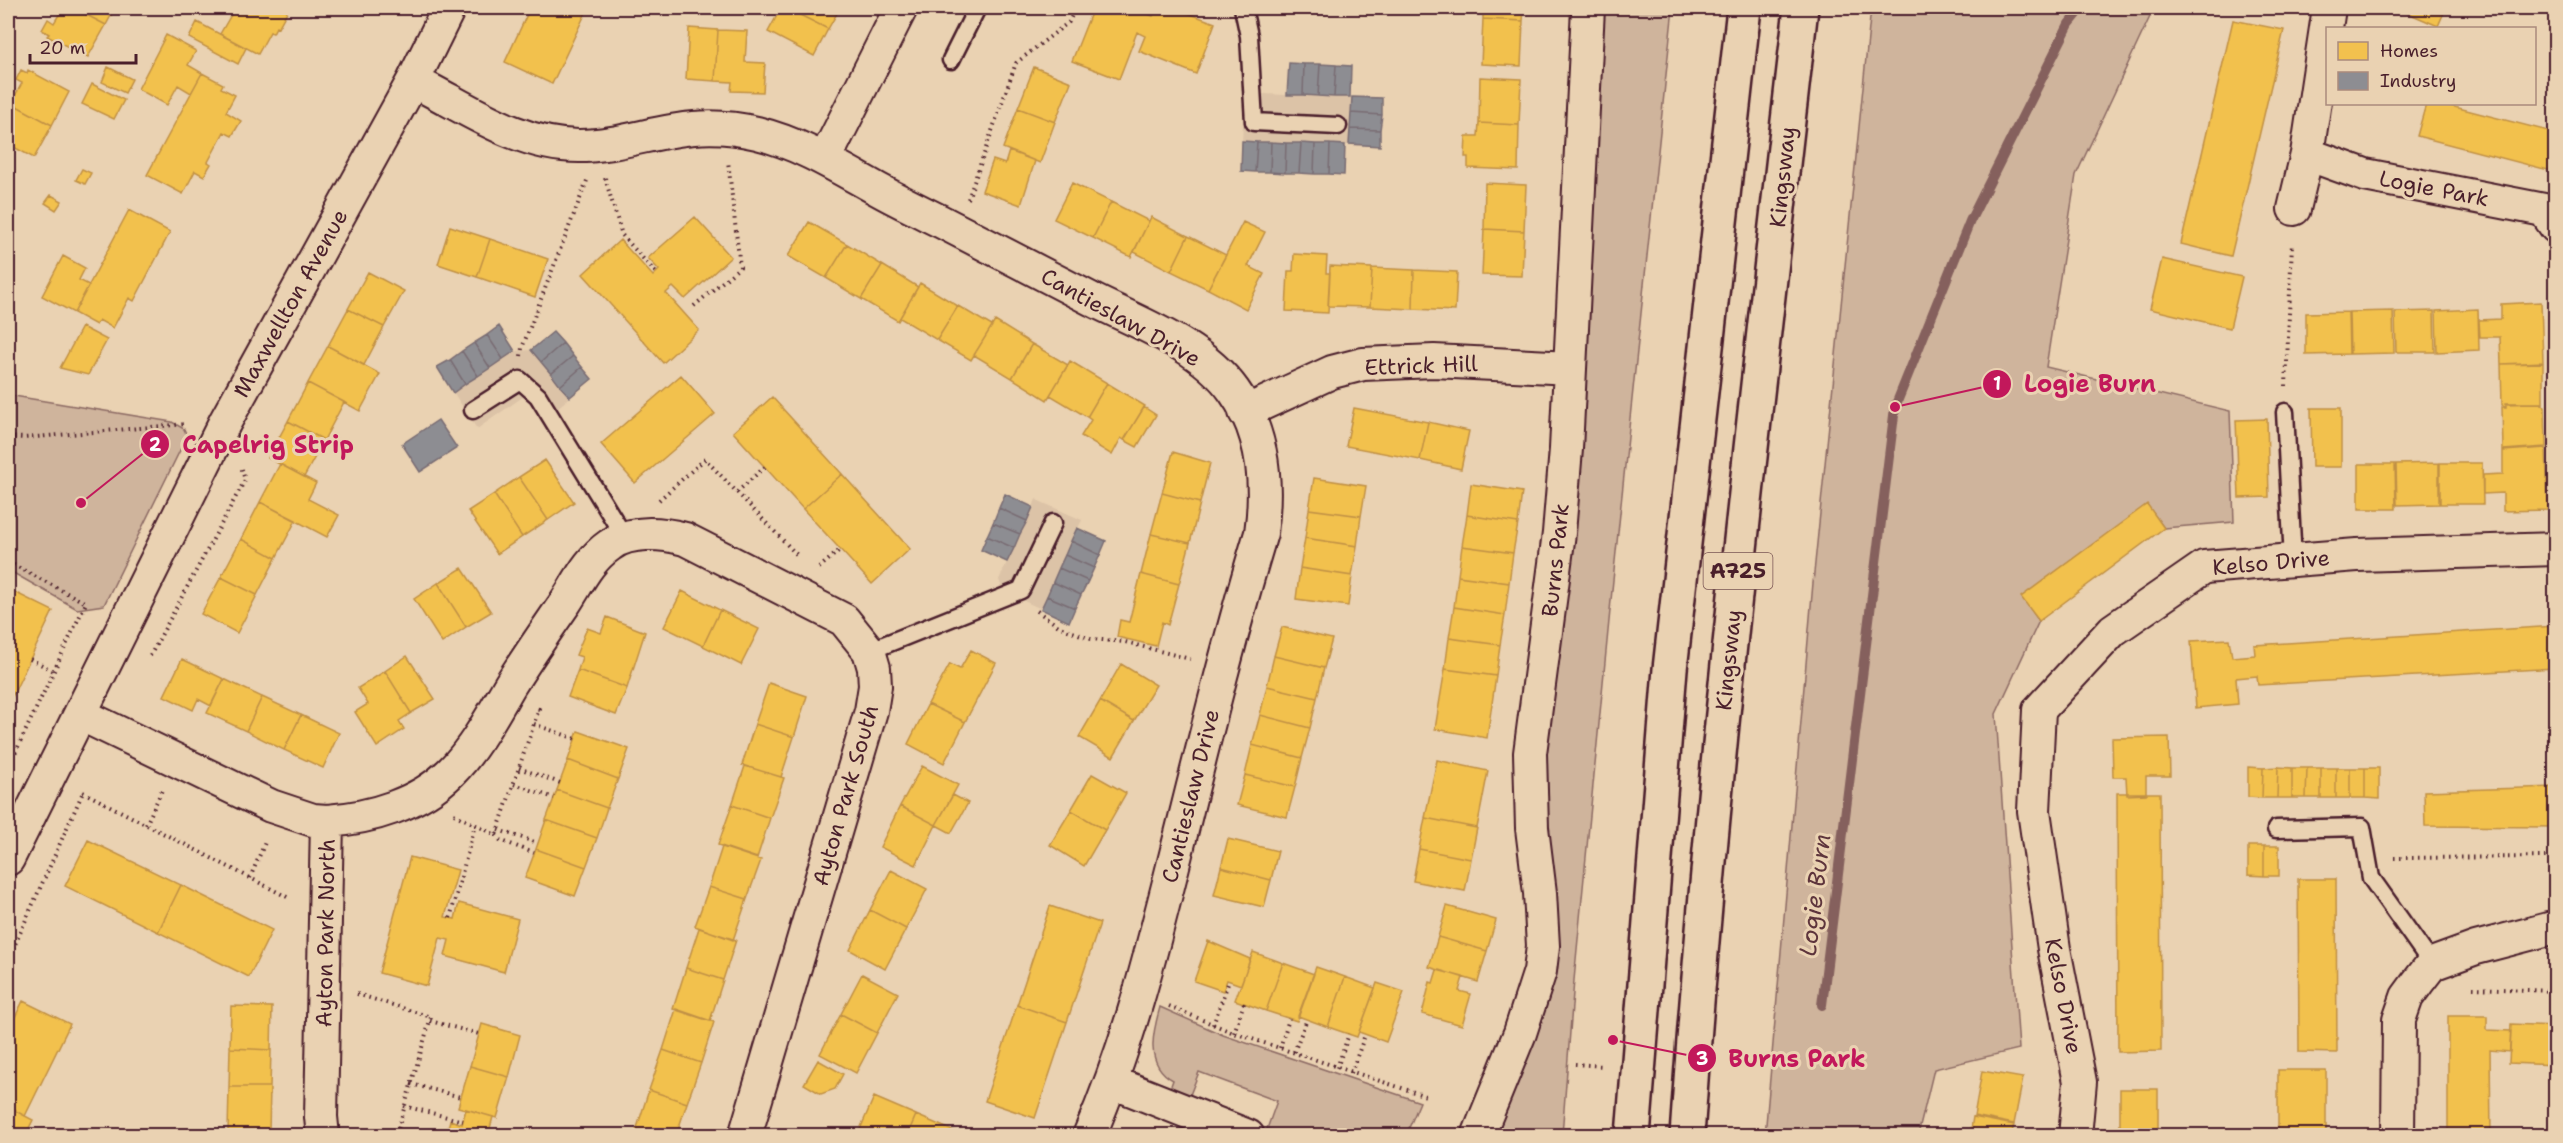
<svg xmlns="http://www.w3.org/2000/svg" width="2563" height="1143" font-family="'Shantell Sans',sans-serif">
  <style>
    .built { fill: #dcc3a7 }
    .green { fill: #cfb49c; stroke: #8c6a64; stroke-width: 1.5 }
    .homes { fill: #f2c14e; stroke: #c09044; stroke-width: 1.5 }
    .industry { fill: #8d8d92; stroke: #796c73; stroke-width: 1.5 }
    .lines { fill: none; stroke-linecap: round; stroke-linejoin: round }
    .stream { stroke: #85615d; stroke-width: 10 }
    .service-casing { stroke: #4a1f2b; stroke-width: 21 }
    .minor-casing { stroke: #4a1f2b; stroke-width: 36 }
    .trunk-casing { stroke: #4a1f2b; stroke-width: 38 }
    .path { stroke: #4a1f2b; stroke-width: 4; stroke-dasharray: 1.5 4.5; stroke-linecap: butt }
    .service { stroke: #ead2b2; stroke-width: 16 }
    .minor { stroke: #ead2b2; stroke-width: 32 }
    .trunk { stroke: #ead2b2; stroke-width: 33 }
    .labels { text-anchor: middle; stroke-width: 6; stroke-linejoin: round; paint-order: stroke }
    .shield { fill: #ead2b2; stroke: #7a5554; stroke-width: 1.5 }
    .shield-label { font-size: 21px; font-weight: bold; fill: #4a1f2b }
    .street-label { font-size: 22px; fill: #4a1f2b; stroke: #ead2b2 }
    .water-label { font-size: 24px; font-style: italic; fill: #5e353c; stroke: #ead2b2 }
    .leader { fill: none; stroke: #c2185b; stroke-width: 2 }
    .callout-dot { fill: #c2185b; stroke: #ead2b2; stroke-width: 2 }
    .mark-label { font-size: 18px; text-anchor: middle; font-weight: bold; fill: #fff }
    .callout-label { font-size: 24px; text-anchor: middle; font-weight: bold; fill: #c2185b; stroke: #ead2b2; stroke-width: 6; stroke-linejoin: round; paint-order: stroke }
  </style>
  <rect width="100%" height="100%" fill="#ead2b2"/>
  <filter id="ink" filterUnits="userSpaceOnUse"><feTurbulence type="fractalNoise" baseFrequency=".0167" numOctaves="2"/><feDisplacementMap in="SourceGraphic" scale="12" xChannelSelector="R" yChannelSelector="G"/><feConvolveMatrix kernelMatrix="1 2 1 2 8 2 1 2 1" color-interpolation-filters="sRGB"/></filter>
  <g filter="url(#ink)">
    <path class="built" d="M1289 63 1351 66 1350 97 1382 98 1380 146 1345 145 1344 175 1241 171 1244 93 1287 95Z
      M499 326 516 351 531 350 553 332 592 379 544 419 527 394 477 429 437 367Z
      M1005 494 1033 507 1036 499 1039 501 1082 520 1078 528 1106 541 1069 622 1024 601 1016 599 1008 603 999 580 1007 562 981 550Z"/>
    <path class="green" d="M1601 8H1673L1612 590 1574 980 1562 1135 1491 1136 1555 973C1562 923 1550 876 1545 826 1543 802 1545 777 1545 752Z
      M1871 8H2154L2076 175 2046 367 2230 411 2234 522 2164 528 2147 505 2022 597 2039 621 1996 714 2019 1049 1934 1069 1918 1135 1765 1136 1813 583Z
      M8 395 172 422 184 429 187 436 104 605 77 609 8 570Z
      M1160 1007 1223 1035 1420 1102 1406 1135H1283L1267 1129 1277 1101 1199 1072 1188 1100 1169 1091 1173 1080C1144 1064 1153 1032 1160 1007Z"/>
    <path class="homes" d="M63 8H73L106 25 88 57 47 36 49 34 42 30 48 19 54 23Z
      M73 8H115L106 25Z
      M235 8H289L278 28 276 27 273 33 270 32 258 54 220 34Z
      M530 8H588L552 84 505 62Z
      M781 8H786L828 29 814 56 768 32Z
      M786 8H840L828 29Z
      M1093 8H1147L1145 13 1153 16 1156 8H1174L1215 23 1196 74 1139 51 1145 36 1137 32 1119 79 1072 61Z
      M1483 8H1524L1523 21 1483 19Z
      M2410 8H2446L2438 26 2408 13Z
      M1483 19 1523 21 1521 66 1481 64Z
      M2233 20 2284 30 2231 256 2181 244Z
      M197 22 246 48 238 64 189 38Z
      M689 28 718 30 715 81 686 79Z
      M718 30 747 31 745 62 765 63 763 92 731 91 732 82 715 81Z
      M166 35 196 51 188 65 202 73 191 93 178 85 167 105 138 89Z
      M108 67 132 79 125 93 102 82Z
      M1034 67 1071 82 1055 122 1018 108Z
      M21 70 27 73 28 70 69 92 52 125 11 103 22 83 16 80Z
      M202 73 223 84 221 88 235 95 226 112 241 121 232 136 224 132 208 162 211 164 204 176 195 171 183 194 147 175Z
      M1480 77 1521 79 1519 125 1479 123Z
      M92 84 124 100 114 119 82 104Z
      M11 103 52 125 34 158 8 144V110Z
      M2426 104H2443L2556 133V172L2417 136Z
      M1018 108 1055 122 1040 163 1003 148Z
      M1479 123 1519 125 1518 170 1468 168V157H1465L1466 136H1478Z
      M1009 151 1035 161 1021 205 982 191 993 160 1005 164Z
      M82 169 91 173 85 184 76 180Z
      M1072 183 1111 202 1093 238 1054 219Z
      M1485 183 1526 185 1524 231 1484 229Z
      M8 191 14 195 8 208Z
      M51 195 62 201 56 210 45 203Z
      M1111 202 1149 221 1131 257 1093 238Z
      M129 210 170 232 134 301 129 298 113 328 99 320 96 325 74 313Z
      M695 217 731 257 685 299 673 287 666 293 699 330 663 363 583 274 620 240 653 276 659 270 648 258Z
      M1151 217 1188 236 1171 271 1134 252Z
      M809 222 847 244 826 278 788 256Z
      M1243 222 1265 232 1248 266 1264 274 1246 309 1208 289Z
      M450 226 490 239 477 277 438 264Z
      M1484 229 1524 231 1522 276 1482 275Z
      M1188 236 1226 255 1208 289 1171 271Z
      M490 239 548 259 535 297 477 277Z
      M847 244 882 265 861 299 826 278Z
      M1294 254 1327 256 1326 273H1330L1328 313 1286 311 1288 271H1293Z
      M63 256 85 268 79 280 89 285 74 313 42 296Z
      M2162 259 2242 277 2230 328 2150 309Z
      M882 265 918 287 898 321 861 299Z
      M1330 266 1372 268 1370 307 1328 306Z
      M1372 268 1414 270 1413 309 1370 307Z
      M1414 270 1457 272 1455 311 1413 309Z
      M368 272 404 291 384 327 348 309Z
      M920 283 958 306 937 340 900 318Z
      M2541 302 2543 362 2501 364 2500 337H2480L2479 320 2501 319V304Z
      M958 306 992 326 971 360 937 340Z
      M348 309 384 327 364 365 328 346Z
      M2478 309 2479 350 2437 352 2436 311Z
      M2393 311 2394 353 2350 354 2349 312Z
      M2434 311 2435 352H2396L2395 312Z
      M2348 312 2349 354 2306 355V313Z
      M995 321 1032 344 1012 378 974 355Z
      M82 327 107 340 88 375 60 368Z
      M1032 344 1068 365 1047 400 1012 378Z
      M328 346 380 374 360 411 308 383Z
      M1070 361 1107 383 1087 417 1050 395Z
      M2543 363V405L2542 403H2506V406L2502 405 2501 364Z
      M681 375 715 414 635 483 601 444Z
      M308 383 344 402 324 440 288 421Z
      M1107 383 1145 406 1124 440 1121 438 1112 455 1081 436 1091 420 1087 417Z
      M772 397 842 474 803 509 733 432Z
      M2542 403 2541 405 2545 406 2546 447 2503 450 2502 407H2506V404Z
      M1144 407 1156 415 1137 447 1124 440Z
      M1354 408 1428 422 1420 460 1346 446Z
      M2311 408H2341V467H2312Z
      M2267 419 2269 497 2239 498 2236 420Z
      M288 421 324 440 304 477 268 458Z
      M1428 422 1469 431 1461 469 1420 460Z
      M2546 448 2548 510 2503 511V493L2483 494V475L2503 474V451Z
      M1173 452 1210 463 1200 503 1162 493Z
      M545 460 574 502 548 520 519 477Z
      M2439 463V504L2397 505 2396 464Z
      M2440 463H2482L2483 504H2440Z
      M280 464 316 483 308 499 339 515 327 537 260 502Z
      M2359 464H2395L2396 509H2359Z
      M842 474 910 549 872 584 803 509Z
      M519 477 548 520 522 537 494 494Z
      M1314 478 1366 486 1361 516 1309 509Z
      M1471 484 1522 492 1518 523 1467 515Z
      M1162 493 1200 503 1190 543 1151 534Z
      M494 494 522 537 497 554 468 511Z
      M260 502 296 520 276 558 241 539Z
      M2147 504 2164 528 2039 621 2021 597Z
      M1309 509 1361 516 1357 546 1305 538Z
      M1467 515 1518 523 1513 553 1462 546Z
      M1151 534 1190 543 1179 584 1141 574Z
      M1305 538 1357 546 1352 576 1300 568Z
      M241 539 276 558 257 595 221 577Z
      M1462 546 1513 553 1509 583 1458 576Z
      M462 568 491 612 466 627 438 583Z
      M1300 568 1352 576 1348 606 1296 599Z
      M1141 574 1179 584 1168 625 1162 622 1156 646 1117 637 1120 620 1129 622Z
      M1458 576 1509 583 1505 615 1454 607Z
      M221 577 257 595 237 633 201 614Z
      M438 583 466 627 442 643 414 599Z
      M10 590 53 611 11 699 8 697V596Z
      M682 591 720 610 703 646 664 627Z
      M1454 607 1505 615 1500 645 1449 638Z
      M720 610 759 629 741 665 703 646Z
      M607 617 645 632 627 688 578 670 582 657 576 655 587 628 601 633Z
      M2556 626V668L2258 685 2257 676 2236 678 2238 704 2196 708 2191 641 2229 639 2232 657 2255 655 2254 645Z
      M1282 627 1332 639 1324 668 1274 656Z
      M1449 638 1500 645 1496 676 1445 669Z
      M971 650 996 663 965 722 928 704 950 664 960 669Z
      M407 656 435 699 411 713 385 671Z
      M1274 656 1324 668 1317 698 1267 686Z
      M182 659 224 679 211 706 198 699 193 710 164 696Z
      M1121 664 1156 685 1134 721 1100 701Z
      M1445 669 1496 676 1487 738 1435 729Z
      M578 670 627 688 616 715 568 697Z
      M385 671 411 713 399 721 404 729 377 747 355 712 368 704 358 688Z
      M224 679 262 697 246 731 207 713Z
      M769 683 807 696 794 737 755 724Z
      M1267 686 1317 698 1310 728 1260 715Z
      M262 697 301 715 284 750 246 731Z
      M1100 701 1134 721 1113 757 1079 737Z
      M928 704 965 722 944 763 908 744Z
      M301 715 339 733 323 768 284 750Z
      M1260 715 1310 728 1302 758 1252 745Z
      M755 724 794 737 781 777 742 765Z
      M578 731 629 749 618 779 568 760Z
      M2169 737 2170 776H2146V794L2127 795 2126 777H2113L2112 738Z
      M1252 745 1302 758 1295 787 1245 775Z
      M568 760 618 779 607 808 557 790Z
      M1437 760 1488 771 1477 828 1425 818Z
      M745 766 784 778 770 818 732 805Z
      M922 766 958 785 936 825 900 806Z
      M2248 767 2263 768 2262 798 2248 797Z
      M2278 767 2277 798H2262L2263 768Z
      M2278 767 2292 768V798H2277Z
      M2292 768H2307L2306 798H2292Z
      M2307 768H2321V798H2306Z
      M2321 768H2336V798H2321Z
      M2336 768H2350V798H2336Z
      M2350 768H2365V798H2350Z
      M2365 768H2379V799L2365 798Z
      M1092 774 1126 793 1105 830 1071 810Z
      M1245 775 1295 787 1287 817 1237 805Z
      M2556 787V827L2425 826 2424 791Z
      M557 790 607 808 597 838 546 820Z
      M2117 793H2160L2161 1051 2118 1052Z
      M953 795 968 803 951 833 936 825Z
      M732 805 770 818 757 858 718 845Z
      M900 806 936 825 916 865 880 847Z
      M1071 810 1105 830 1084 866 1050 845Z
      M1425 818 1477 828 1471 859 1419 849Z
      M546 820 597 838 586 867 536 849Z
      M1228 839 1278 851 1271 880 1221 867Z
      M88 840 181 885 158 932 65 886Z
      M2248 846H2264V876L2248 875Z
      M2264 846H2279V876H2264Z
      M722 847 761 860 747 899 709 887Z
      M536 849 586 867 575 896 525 878Z
      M1419 849 1471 859 1465 891 1413 881Z
      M410 857 458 870 445 917 455 919 459 903 518 919 504 972 445 956 449 940 440 938 427 986 379 973Z
      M1221 867 1271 880 1264 907 1214 895Z
      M891 870 927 889 906 929 870 910Z
      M2298 879H2336L2337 1053 2299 1052Z
      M181 885 272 930 249 977 158 932Z
      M709 887 747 899 733 940 695 926Z
      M1050 906 1100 923 1067 1022 1017 1005Z
      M1447 906 1496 920 1487 951 1438 937Z
      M870 910 906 929 885 969 850 950Z
      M699 928 736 940 723 980 686 968Z
      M1438 937 1487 951 1478 982 1429 967Z
      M1208 941 1250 959 1241 985 1227 980 1223 991 1194 981Z
      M1253 952 1283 963 1266 1011 1235 1000Z
      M1283 963 1314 974 1297 1021 1266 1011Z
      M1316 967 1345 977 1328 1027 1298 1016Z
      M686 968 723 980 710 1021 673 1009Z
      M1437 970 1463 977 1459 991 1471 994 1462 1025 1422 1014 1430 982 1433 983Z
      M862 974 898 993 877 1033 841 1014Z
      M1345 977 1375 988 1357 1037 1328 1027Z
      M1377 983 1404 992 1386 1042 1359 1032Z
      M23 1001 70 1024 25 1116 8 1107V1031Z
      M1017 1005 1067 1022 1035 1118 985 1101Z
      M231 1006 272 1007 271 1050 230 1048Z
      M676 1009 714 1022 701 1063 663 1050Z
      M841 1014 877 1033 856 1073 820 1054Z
      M2448 1016H2487V1030L2511 1031 2510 1052 2490 1050 2491 1136H2448Z
      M482 1024 520 1035 509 1077 470 1066Z
      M2511 1024 2556 1026V1065L2509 1063Z
      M230 1048 271 1050 270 1087H229Z
      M663 1050 701 1063 687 1103 649 1090Z
      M818 1060 843 1074 835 1089 821 1094 804 1084Z
      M470 1066 509 1077 497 1118 458 1107Z
      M2278 1070H2326V1136H2278Z
      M1982 1071 2023 1078 2014 1124 1974 1116Z
      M229 1087H270L269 1133H228Z
      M2120 1089H2158V1136H2120Z
      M649 1090 687 1103 676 1136H650L636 1131Z
      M874 1097 916 1115 907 1136 858 1134Z
      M8 1107 33 1120 25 1136H8Z
      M466 1109 493 1117 489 1132H491L490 1136H446L450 1120 462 1124Z
      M916 1115 958 1133 963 1136H907Z
      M1973 1117 2014 1125 2011 1136H1970Z
      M228 1133H269L268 1136H228Z"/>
    <path class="industry" d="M1289 63 1304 64 1303 95H1287Z
      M1304 64H1320L1318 96 1303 95Z
      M1320 64 1336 65 1334 97 1318 96Z
      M1336 65 1351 66 1350 97H1334Z
      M1352 97 1382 98V115L1351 113Z
      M1351 113 1382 115 1380 130 1350 129Z
      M1350 129 1380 130V146L1349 144Z
      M1242 141 1257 142 1255 172 1241 171Z
      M1257 142H1271L1270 172H1255Z
      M1271 142 1286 143 1285 173 1270 172Z
      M1286 143H1301L1299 173H1285Z
      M1301 143 1315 144 1314 174 1299 173Z
      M1315 144H1330L1329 174H1314Z
      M1330 144 1345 145 1344 175 1329 174Z
      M499 326 515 351 503 359 487 335Z
      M553 332 563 343 541 362 531 350Z
      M487 335 503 359 490 368 474 343Z
      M474 343 490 368 478 376 462 351Z
      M563 343 573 356 551 374 541 362Z
      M462 351 478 376 465 384 450 360Z
      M573 356 582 367 560 386 551 374Z
      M450 360 465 384 453 393 437 367Z
      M582 367 592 379 570 397 560 386Z
      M438 420 457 448 420 472 402 444Z
      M1005 494 1033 507 1027 521 999 508Z
      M999 508 1027 521 1020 534 993 523Z
      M993 523 1020 534 1014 548 987 536Z
      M1077 528 1106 541 1100 555 1071 541Z
      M987 536 1014 548 1007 562 981 550Z
      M1071 541 1100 555 1094 568 1065 555Z
      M1065 555 1094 568 1088 581 1059 568Z
      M1059 568 1088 581 1081 595 1053 582Z
      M1053 582 1081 595 1075 608 1047 596Z
      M1047 596 1075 608 1069 622 1041 609Z"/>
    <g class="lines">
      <path class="stream" d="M1822 1005 1895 407 1970 221 2069 24 2082 8"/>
      <defs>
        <path id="service" d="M1243 8 1249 36 1254 122 1338 126
          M951 60 977 8
          M473 410 520 380 538 396 625 538
          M2285 412 2293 560
          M869 651 1021 590 1053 523
          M2276 829 2362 827 2371 878 2432 964"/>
        <path id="minor" d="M413 81C466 107 518 146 579 146 618 146 655 131 694 128 715 126 736 128 757 133 802 144 841 169 881 191 901 202 922 212 942 222 993 248 1043 274 1093 300 1141 324 1202 346 1234 391 1264 433 1268 483 1261 533 1229 639 1203 746 1176 854 1152 950 1129 1044 1089 1136
          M2307 154 2365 175 2544 210 2556 227
          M825 159 901 8
          M2294 209 2307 154 2329 8
          M1245 412 1332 372 1363 364 1434 361 1570 368
          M80 714 271 806 313 820 327 821 321 1117 323 1136
          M327 821C371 818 419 804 451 772 475 748 493 714 510 685 527 658 545 632 563 606 578 584 587 561 610 545 630 530 662 533 685 539L844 620 869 651 874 668 875 686 871 711 745 1136
          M8 859 225 422 413 81 449 8
          M1112 1082 1248 1136
          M1478 1136 1520 1033 1540 971 1543 946 1540 893 1532 828 1530 753 1559 533 1566 449 1588 8
          M2075 1136 2080 1082 2054 949 2034 811 2039 710 2113 630 2204 567 2357 555 2556 549
          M2398 1136 2399 1020 2407 997 2418 982 2432 964 2476 948 2556 927"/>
        <path id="trunk" d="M1633 1136 1670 669 1744 8
          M1687 1136C1713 758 1758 383 1801 8"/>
      </defs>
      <use href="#service" class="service-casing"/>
      <use href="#minor" class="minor-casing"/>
      <use href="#trunk" class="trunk-casing"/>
      <path class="path" d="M605 178 622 235 656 273
        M968 199 1016 63 1069 22 1075 8
        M694 306 740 267 728 161
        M521 356 522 348 588 178
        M2286 386 2292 243
        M8 437 24 438 186 424
        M737 492 765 467
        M659 500 705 459 798 556
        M8 562 86 603 8 768
        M819 568 841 549
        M1037 611 1060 627 1091 639 1125 642 1190 659
        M150 656 245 480 241 466
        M30 659 54 671
        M534 724 576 739
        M519 768 560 783
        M514 784 554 798
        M83 792 291 899
        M454 814 496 835 539 709 535 708
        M146 825 162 790
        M498 830 538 843
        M496 835 500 840 534 853
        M2394 858 2556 857
        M250 878 266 840
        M450 918 475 825
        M8 960 83 792
        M2473 988 2556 991
        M357 994 431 1017 396 1136
        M1169 1006 1234 1033 1429 1097
        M430 1021 479 1034
        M1213 1025 1229 981
        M1234 1033 1244 1003
        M1280 1048 1289 1019
        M1294 1052 1307 1019
        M1575 1064 1604 1066
        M1337 1068 1349 1034
        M1351 1073 1365 1035
        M411 1084 461 1097
        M404 1106 463 1121"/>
      <use href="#service" class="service"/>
      <use href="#minor" class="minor"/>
      <use href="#trunk" class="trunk"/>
    </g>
  </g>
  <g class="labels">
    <rect class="shield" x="1703.5" y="553" width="69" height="36" rx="4.5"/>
    <g class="shield-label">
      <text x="1738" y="578">A725</text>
    </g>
    <g class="street-label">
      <text transform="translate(1782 177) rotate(-84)" y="8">Kingsway</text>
      <text transform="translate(2434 188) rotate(11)" y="8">Logie Park</text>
      <text transform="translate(290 303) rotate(-61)" y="8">Maxwellton Avenue</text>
      <text transform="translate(1121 317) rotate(29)" y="8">Cantieslaw Drive</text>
      <text transform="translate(1421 365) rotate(-2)" y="8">Ettrick Hill</text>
      <text transform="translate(1555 560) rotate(-84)" y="8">Burns Park</text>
      <text transform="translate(2271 562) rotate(-5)" y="8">Kelso Drive</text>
      <text transform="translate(1728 660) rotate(-84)" y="8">Kingsway</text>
      <text transform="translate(845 795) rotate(-74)" y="8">Ayton Park South</text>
      <text transform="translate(1190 796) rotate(-76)" y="8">Cantieslaw Drive</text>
      <text transform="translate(325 933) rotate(-89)" y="8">Ayton Park North</text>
      <text transform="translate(2064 996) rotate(79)" y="8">Kelso Drive</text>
    </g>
    <g class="water-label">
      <text transform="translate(1815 895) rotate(-83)" y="8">Logie Burn</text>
    </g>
  </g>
  <path class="leader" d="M1895 407L1997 384M81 503L155 444M1613 1040L1702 1058"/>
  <g class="callout-dot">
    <circle cx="1895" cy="407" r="6"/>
    <circle cx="81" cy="503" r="6"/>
    <circle cx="1613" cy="1040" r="6"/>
    <circle cx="1997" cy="384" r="15"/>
    <circle cx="155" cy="444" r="15"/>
    <circle cx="1702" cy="1058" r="15"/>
  </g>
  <g class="mark-label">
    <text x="1997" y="390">1</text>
    <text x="155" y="451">2</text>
    <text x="1702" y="1065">3</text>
  </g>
  <g class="callout-label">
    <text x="2090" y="392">Logie Burn</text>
    <text x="268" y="453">Capelrig Strip</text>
    <text x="1797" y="1067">Burns Park</text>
  </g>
  <rect width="2563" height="1143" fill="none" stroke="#ead2b2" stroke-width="30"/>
  <rect x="15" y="15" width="2533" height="1113" fill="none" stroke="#4a1f2b" stroke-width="2" filter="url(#ink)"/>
  <rect x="2326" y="27" width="210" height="78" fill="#ead2b2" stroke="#aa8a7c" stroke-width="1.5"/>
  <rect x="2338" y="42" width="30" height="18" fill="#f2c14e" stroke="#aa8a7c" stroke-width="1.5"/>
  <text x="2380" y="57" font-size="18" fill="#4a1f2b">Homes</text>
  <rect x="2338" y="72" width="30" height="18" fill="#8d8d92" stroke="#aa8a7c" stroke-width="1.5"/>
  <text x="2380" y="87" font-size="18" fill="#4a1f2b">Industry</text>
  <path d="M30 54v9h106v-9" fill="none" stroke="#4a1f2b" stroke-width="3"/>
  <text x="39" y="54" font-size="18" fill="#4a1f2b" stroke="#ead2b2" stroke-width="4.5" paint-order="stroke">20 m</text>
</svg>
